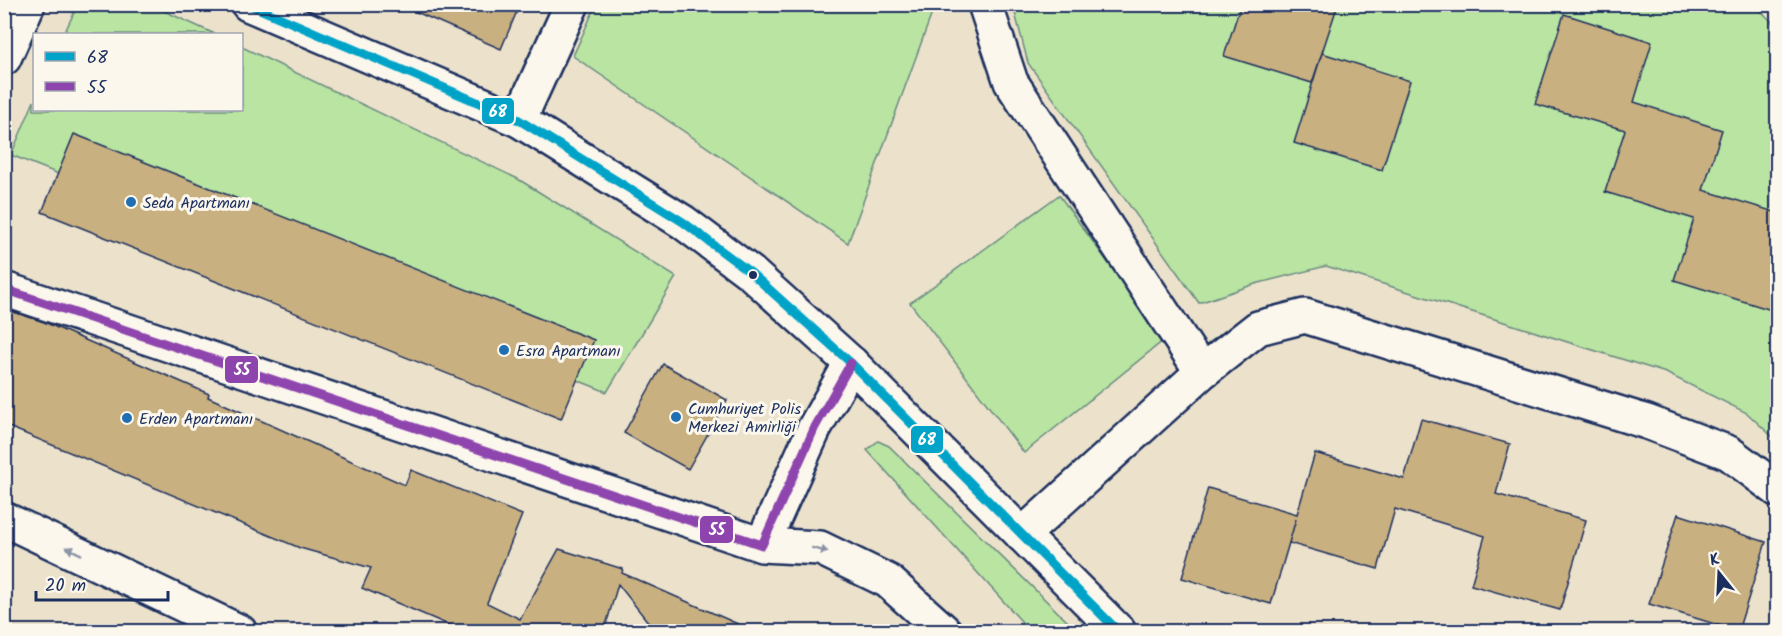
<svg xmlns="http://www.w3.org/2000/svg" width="1782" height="636" font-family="Kalam,sans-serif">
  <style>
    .green { fill: #b9e4a2; stroke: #6a8a80; stroke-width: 1.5 }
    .building { fill: #c9b080; stroke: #1b2f5e; stroke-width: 1.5 }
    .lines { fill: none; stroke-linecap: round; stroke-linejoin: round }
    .street-casing { stroke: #1b2f5e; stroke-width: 38 }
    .secondary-casing { stroke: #1b2f5e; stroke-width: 38 }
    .street { stroke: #fbf7ec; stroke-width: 33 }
    .secondary { stroke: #fbf7ec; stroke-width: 33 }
    .bus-1-casing { stroke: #fbf7ec; stroke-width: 14 }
    .bus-2-casing { stroke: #fbf7ec; stroke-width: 14 }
    .bus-1 { stroke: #01a3c8; stroke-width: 9 }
    .bus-2 { stroke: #8e44ad; stroke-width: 9 }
    .oneway { fill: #8b93a5 }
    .poi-dot { fill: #1f6fb2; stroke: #fbf7ec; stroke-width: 2 }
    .bus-dot { fill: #1b2f5e; stroke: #fbf7ec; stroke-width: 2 }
    .labels { text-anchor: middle; stroke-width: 6; stroke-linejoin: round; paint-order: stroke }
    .poi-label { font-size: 16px; fill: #1b2f5e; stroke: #fbf7ec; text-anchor: start }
    .line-badge { stroke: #fbf7ec; stroke-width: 2 }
    .badge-label { font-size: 16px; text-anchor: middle; font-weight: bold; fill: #fff }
  </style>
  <rect width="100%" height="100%" fill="#ece2cc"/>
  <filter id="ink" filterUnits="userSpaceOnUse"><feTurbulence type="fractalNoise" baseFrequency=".0167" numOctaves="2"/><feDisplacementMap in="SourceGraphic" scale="12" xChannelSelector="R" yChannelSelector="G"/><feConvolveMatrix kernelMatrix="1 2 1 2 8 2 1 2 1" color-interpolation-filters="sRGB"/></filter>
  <g filter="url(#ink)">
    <path class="green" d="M78 4 151 5 215 34H64Z
      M596 5H935L848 243 573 56Z
      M1013 5H1755L1777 27V441L1747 413 1666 373 1326 266 1255 284 1199 303 1028 63Z
      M242 47 518 179 676 277 607 392 11 155 34 101V110H242Z
      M1059 195 1164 340 1024 453 910 303Z
      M878 441 889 446 1077 631H1030L867 450Z"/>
    <path class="building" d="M398 4H520L501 49Z
      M1241 4H1338L1312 83 1224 56Z
      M1564 14 1652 42 1634 102 1722 130 1703 190 1778 213V312L1674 280 1694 219 1605 192 1625 130 1535 104Z
      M1322 53 1410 81 1382 170 1294 143Z
      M74 134 594 340 561 419 42 212Z
      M4 309 44 322 209 394 208 397 405 485 411 470 522 515 487 603 520 619 559 549 623 569 622 573 756 632H656L618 584 604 632H465L362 588 371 568 300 548 4 425Z
      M663 364 727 400 688 469 624 433Z
      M1421 419 1510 444 1496 494 1586 520 1560 610 1471 585 1485 536 1395 509 1378 569 1289 543 1296 519 1271 604 1182 578 1208 488 1297 514 1315 453 1404 479Z
      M1678 514 1766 542 1738 631 1649 604Z"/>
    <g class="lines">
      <defs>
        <path id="street" d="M985 4 1011 82 1202 372
          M4 58 28 4
          M519 120 572 4
          M4 289 762 545 815 427 851 363
          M4 519 240 632
          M1022 535 1202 372 1258 328 1305 316 1647 422 1729 453 1778 490
          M762 545 820 548 888 581 945 632"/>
        <path id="secondary" d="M248 4 519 120 683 222 751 273 851 363 1119 632"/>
      </defs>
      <use href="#street" class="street-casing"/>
      <use href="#secondary" class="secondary-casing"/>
      <use href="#street" class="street"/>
      <use href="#secondary" class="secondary"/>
      <defs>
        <path id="bus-1" d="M248 4 519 120 683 222 751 273 851 363 1119 632"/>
        <path id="bus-2" d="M4 289 762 545 815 427 851 363"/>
      </defs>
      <use href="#bus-1" class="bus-1-casing"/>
      <use href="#bus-2" class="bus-2-casing"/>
      <use href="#bus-1" class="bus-1"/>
      <use href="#bus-2" class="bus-2"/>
    </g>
    <defs><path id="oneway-solid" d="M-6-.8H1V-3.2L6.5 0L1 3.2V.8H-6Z" transform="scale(1.5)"/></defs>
    <g class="oneway">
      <use href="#oneway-solid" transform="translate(820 550) rotate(15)"/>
      <use href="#oneway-solid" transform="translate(74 551) rotate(-154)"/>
    </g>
  </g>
  <g class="poi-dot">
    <circle cx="131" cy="202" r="6"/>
    <circle cx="504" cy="350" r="6"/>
    <circle cx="676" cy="417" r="6"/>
    <circle cx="127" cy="418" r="6"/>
  </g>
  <circle class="bus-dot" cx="753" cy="275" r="5"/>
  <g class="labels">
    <g class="poi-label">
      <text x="143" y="208">Seda Apartmanı</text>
      <text x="516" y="356">Esra Apartmanı</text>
      <text x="688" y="414">Cumhuriyet Polis<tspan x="688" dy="18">Merkezi Amirliği</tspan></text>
      <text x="139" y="424">Erden Apartmanı</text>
    </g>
  </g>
  <g class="line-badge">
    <rect x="481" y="97" width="34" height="28" rx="6" fill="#01a3c8"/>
    <rect x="224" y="355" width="35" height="29" rx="6" fill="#8e44ad"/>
    <rect x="910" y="425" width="34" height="29" rx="6" fill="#01a3c8"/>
    <rect x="699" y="515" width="35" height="29" rx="6" fill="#8e44ad"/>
  </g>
  <g class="badge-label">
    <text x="498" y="117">68</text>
    <text x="242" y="375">55</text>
    <text x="927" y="445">68</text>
    <text x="717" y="535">55</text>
  </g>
  <rect width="1782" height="636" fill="none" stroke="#fbf7ec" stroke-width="24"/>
  <rect x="12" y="12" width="1758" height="612" fill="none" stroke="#1b2f5e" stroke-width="2" filter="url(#ink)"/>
  <rect x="33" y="33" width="210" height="78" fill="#fbf7ec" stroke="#a1a7b3" stroke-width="1.5"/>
  <rect x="45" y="52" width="30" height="9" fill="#01a3c8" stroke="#a1a7b3" stroke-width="1.5"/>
  <text x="87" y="63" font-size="18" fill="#1b2f5e">68</text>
  <rect x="45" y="82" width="30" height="9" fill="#8e44ad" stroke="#a1a7b3" stroke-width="1.5"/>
  <text x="87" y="93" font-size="18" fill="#1b2f5e">55</text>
  <g transform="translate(1719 573) rotate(342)" stroke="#fbf7ec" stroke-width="4.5" paint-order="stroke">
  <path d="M0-4.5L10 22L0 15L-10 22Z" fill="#1b2f5e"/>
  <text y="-9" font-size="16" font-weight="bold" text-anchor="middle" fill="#1b2f5e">K</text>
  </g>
  <path d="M36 591v9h132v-9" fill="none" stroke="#1b2f5e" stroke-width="3"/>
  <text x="45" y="591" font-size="18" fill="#1b2f5e" stroke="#fbf7ec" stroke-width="4.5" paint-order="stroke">20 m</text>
</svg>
